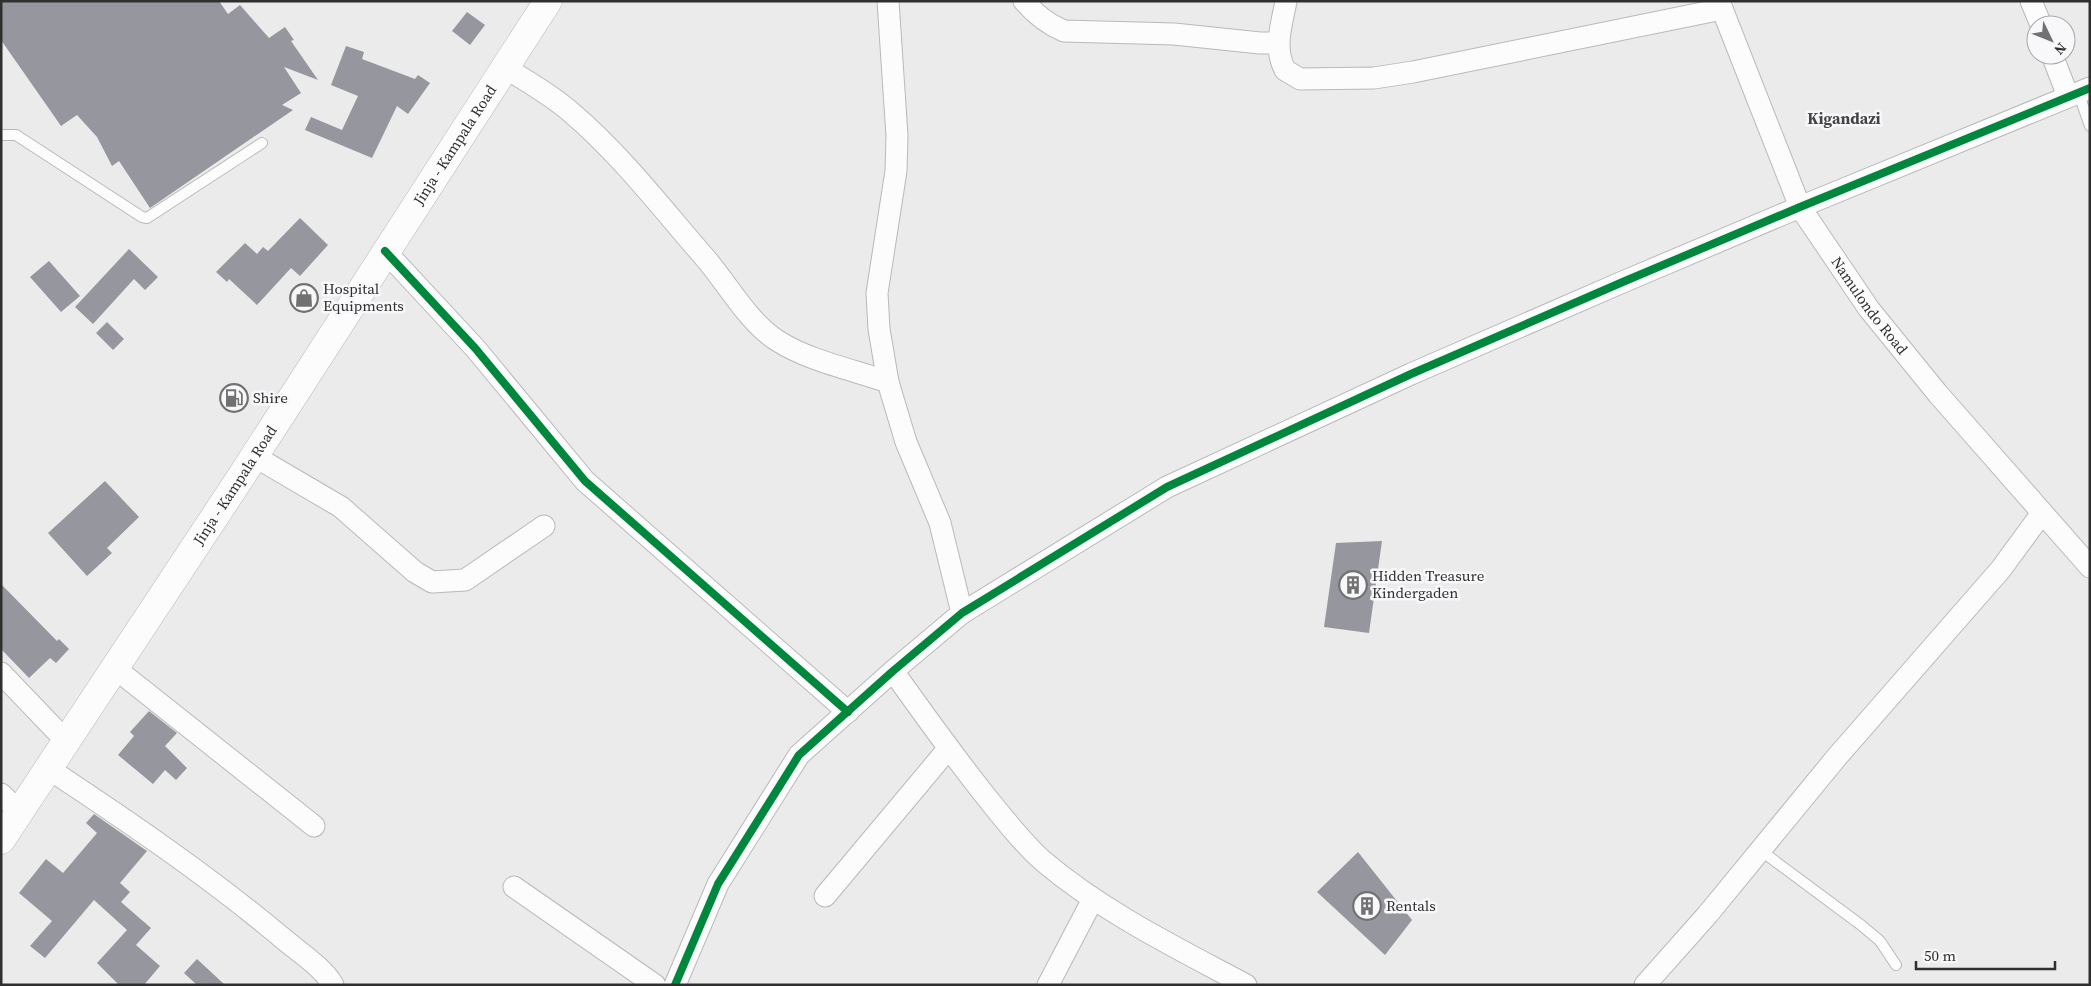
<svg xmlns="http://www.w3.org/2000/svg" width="2091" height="986" font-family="'Source Serif 4',serif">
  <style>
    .building { fill: #96979e }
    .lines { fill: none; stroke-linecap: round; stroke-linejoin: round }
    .service-casing { stroke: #b9b9b9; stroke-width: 12 }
    .minor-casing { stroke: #b9b9b9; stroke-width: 23 }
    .trunk-casing { stroke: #b9b9b9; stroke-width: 29 }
    .service { stroke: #fcfcfc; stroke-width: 10 }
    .minor { stroke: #fcfcfc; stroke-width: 21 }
    .trunk { stroke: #fcfcfc; stroke-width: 28 }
    .cycleway-casing { stroke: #f8f8fa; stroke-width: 11 }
    .cycleway { stroke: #00873e; stroke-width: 8 }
    .labels { text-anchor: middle; stroke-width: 5; stroke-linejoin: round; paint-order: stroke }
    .street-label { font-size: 15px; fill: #2f2f30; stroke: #f8f8fa }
    .poi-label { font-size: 15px; fill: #2f2f30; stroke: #f8f8fa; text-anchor: start }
    .neighbourhood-label { font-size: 16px; font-weight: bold; fill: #434446; stroke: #f8f8fa }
  </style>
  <rect width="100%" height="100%" fill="#ebebec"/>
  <path class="building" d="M1 1H219L228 14 240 5 269 38 285 27 294 40 291 41 318 80 284 67 301 93 282 105 293 110 150 208 119 161 112 166 97 137 77 115 61 126 1 40Z
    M467 12 485 25 470 45 452 31Z
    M346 46 364 52 362 59 415 79 418 75 430 83 408 114 397 106 372 158 305 130 311 117 342 130 358 96 331 85Z
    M300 218 328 245 300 276 291 268 257 305 229 279 227 282 216 272 245 243 257 254 263 247 268 251Z
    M129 249 158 277 145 290 134 279 93 324 75 307Z
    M49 261 80 296 61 312 30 277Z
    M107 322 124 339 113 350 96 333Z
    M105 481 139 517 107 548 112 553 87 576 48 533Z
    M1382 541 1369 633 1324 627 1336 543Z
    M1 584 57 641 59 639 69 649 56 663 50 658 29 678 1 649Z
    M149 711 177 733 165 746 187 768 176 780 165 770 153 784 118 755 134 736 130 732Z
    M94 814 147 851 120 883 130 892 121 902 151 928 136 945 160 966 144 985H119L97 963 127 930 94 900 45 958 30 946 52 921 19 893 46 859 63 873 97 833 86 823Z
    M1358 852 1412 920 1385 955 1317 892Z
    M197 959 225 985H197L184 973Z"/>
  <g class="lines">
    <defs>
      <path id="service" d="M2078 92 2090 126
        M1 135H16L142 217 147 218 262 143
        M1760 850 1861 925 1880 941 1896 965"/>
      <g id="minor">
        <path d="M888 1 897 136 896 171 877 293 879 329 888 382 906 442 940 523 962 613"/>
        <path d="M1024 1C1036 15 1047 24 1064 31L1174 34 1260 43H1278"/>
        <path d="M1286 1C1282 24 1273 47 1285 70L1300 79 1374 78 1413 72 1722 9"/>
        <path id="s1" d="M1719 1 1800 207 1869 309 1938 394 2090 567"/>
        <path d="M2031 1 2041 25"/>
        <path d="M2052 55 2068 96"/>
        <path d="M504 67C528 82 553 96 573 114 622 156 664 211 706 259 729 286 748 322 778 341 809 361 854 370 888 382"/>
        <path d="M385 251 475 348 585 481 848 712"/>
        <path d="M254 456 341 507 415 572 432 582 465 580 544 526"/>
        <path d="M116 669 314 826"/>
        <path d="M893 671C925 716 957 761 992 804 1008 824 1024 844 1043 861 1103 912 1177 948 1246 985"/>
        <path d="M1 673 67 742"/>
        <path d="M49 769C129 822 207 875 280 936 296 950 323 967 333 985"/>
        <path d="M1 794 20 813"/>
        <path d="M514 887 655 985"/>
        <path d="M825 896 948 749"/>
        <path d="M675 985 718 884 799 755 893 671 962 613 1167 487 1411 374 1625 281 1800 207 2090 88"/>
        <path d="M1048 985 1093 899"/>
        <path d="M1645 985 1708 914 1836 758 2001 569 2042 513"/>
      </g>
      <g id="trunk">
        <path id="s2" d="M1 840 239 480 548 1"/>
      </g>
    </defs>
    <use href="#service" class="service-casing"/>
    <use href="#minor" class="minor-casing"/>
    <use href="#trunk" class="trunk-casing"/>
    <use href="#service" class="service"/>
    <use href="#minor" class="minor"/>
    <use href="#trunk" class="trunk"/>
    <defs>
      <path id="cycleway" d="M385 251 475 348 585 481 848 712
        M675 985 718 884 799 755 893 671 962 613 1167 487 1411 374 1625 281 1800 207 2090 88"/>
    </defs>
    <use href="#cycleway" class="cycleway-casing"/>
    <use href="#cycleway" class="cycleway"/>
  </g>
  <defs>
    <symbol id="shop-ring" viewBox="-11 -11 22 22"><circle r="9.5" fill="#f8f8fa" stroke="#717172" stroke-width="1.5"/><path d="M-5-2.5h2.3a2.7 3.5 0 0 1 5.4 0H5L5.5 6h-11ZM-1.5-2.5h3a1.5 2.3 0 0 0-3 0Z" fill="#717172"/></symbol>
    <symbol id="fuel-ring" viewBox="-11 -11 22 22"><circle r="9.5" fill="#f8f8fa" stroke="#717172" stroke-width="1.5"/><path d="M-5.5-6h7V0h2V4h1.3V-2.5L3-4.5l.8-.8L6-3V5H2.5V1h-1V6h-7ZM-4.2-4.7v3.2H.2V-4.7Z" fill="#717172"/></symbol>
    <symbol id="building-ring" viewBox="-11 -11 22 22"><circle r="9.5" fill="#f8f8fa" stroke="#717172" stroke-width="1.5"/><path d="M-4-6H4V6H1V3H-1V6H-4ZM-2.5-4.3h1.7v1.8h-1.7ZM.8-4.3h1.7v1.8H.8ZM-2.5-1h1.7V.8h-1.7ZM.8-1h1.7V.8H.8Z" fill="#717172"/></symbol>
  </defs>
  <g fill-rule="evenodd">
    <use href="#shop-ring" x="288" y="282" width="32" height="32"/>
    <use href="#fuel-ring" x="218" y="382" width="32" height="32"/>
    <use href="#building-ring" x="1337" y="569" width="32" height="32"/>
    <use href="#building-ring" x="1351" y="890" width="32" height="32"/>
  </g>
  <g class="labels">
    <g class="street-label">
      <text dy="5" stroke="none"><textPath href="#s2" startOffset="830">Jinja - Kampala Road</textPath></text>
      <text dy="5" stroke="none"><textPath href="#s1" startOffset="342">Namulondo Road</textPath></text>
      <text dy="5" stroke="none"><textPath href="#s2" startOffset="425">Jinja - Kampala Road</textPath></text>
    </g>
    <g class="poi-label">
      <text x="323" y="294">Hospital<tspan x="323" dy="17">Equipments</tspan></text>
      <text x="253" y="403">Shire</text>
      <text x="1372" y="581">Hidden Treasure<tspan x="1372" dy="17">Kindergaden</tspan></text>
      <text x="1386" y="911">Rentals</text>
    </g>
    <g class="neighbourhood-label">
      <text x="1844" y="124">Kigandazi</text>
    </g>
  </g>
  <rect width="2091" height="986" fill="none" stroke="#2f2f30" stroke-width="5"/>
  <g transform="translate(2051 40) rotate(133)"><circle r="24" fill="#f8f8fa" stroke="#a8a8a9"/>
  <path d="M0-4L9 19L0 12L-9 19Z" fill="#717172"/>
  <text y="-8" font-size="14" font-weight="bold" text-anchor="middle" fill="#2f2f30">N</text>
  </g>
  <path d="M1916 961v8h139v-8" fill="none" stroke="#2f2f30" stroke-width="2.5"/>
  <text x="1924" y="961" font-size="15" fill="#2f2f30" stroke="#f8f8fa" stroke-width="4" paint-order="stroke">50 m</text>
</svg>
